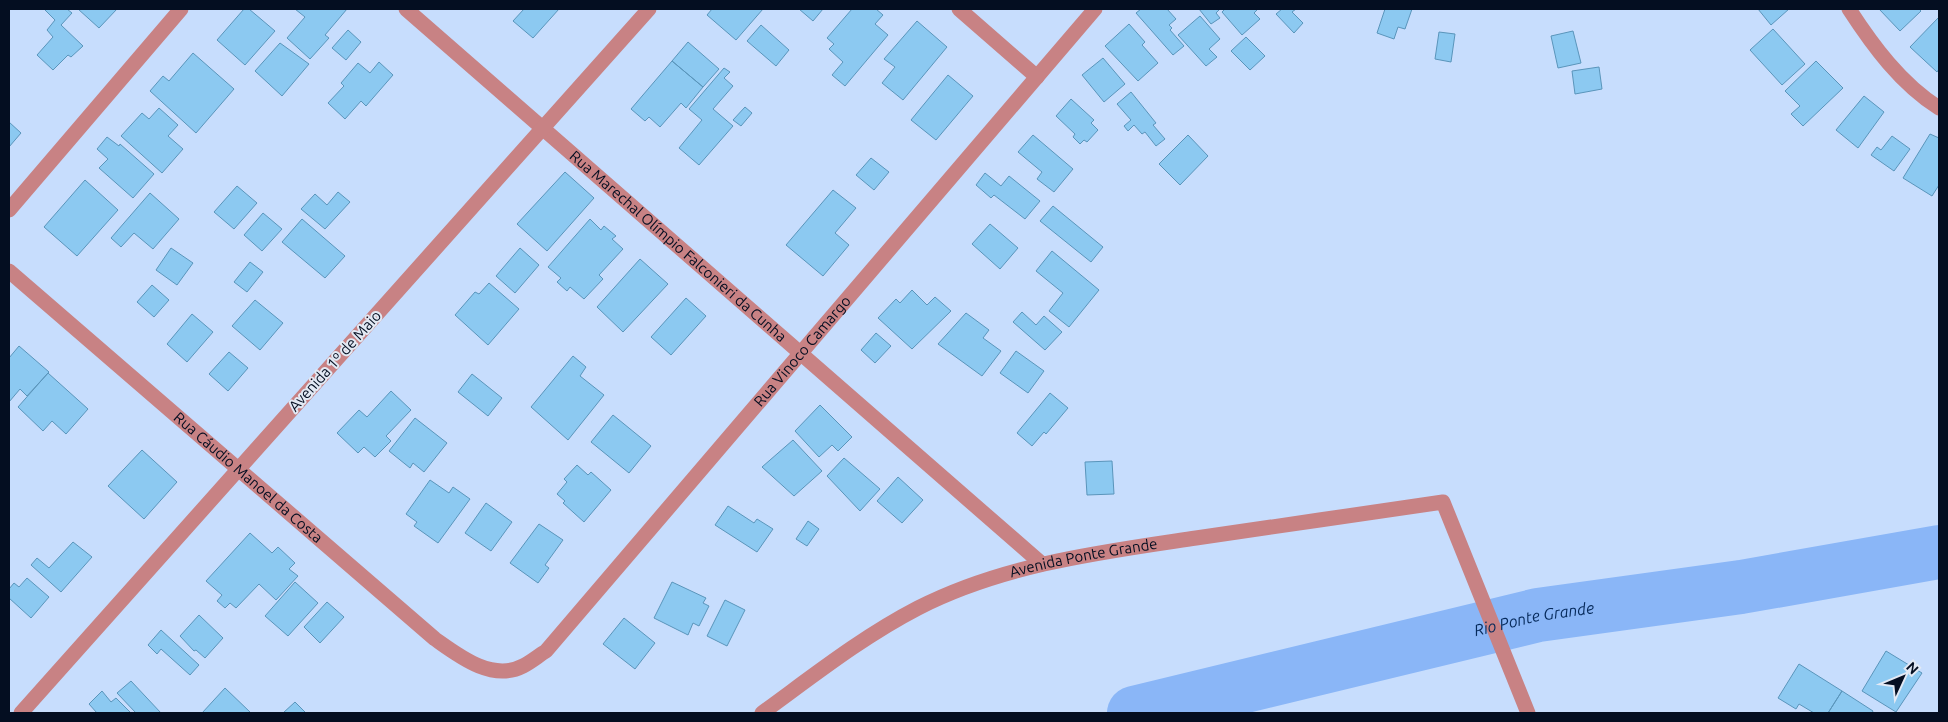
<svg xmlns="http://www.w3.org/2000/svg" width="1948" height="722" font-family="Ubuntu,sans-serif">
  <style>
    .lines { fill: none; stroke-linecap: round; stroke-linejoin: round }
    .river { stroke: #8ab6f7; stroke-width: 54 }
    .building { fill: #8cc9f1; stroke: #5a95bb }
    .minor { stroke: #c88284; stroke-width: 15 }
    .labels { text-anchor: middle; stroke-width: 4; stroke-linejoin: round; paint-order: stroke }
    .street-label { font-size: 15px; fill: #040e21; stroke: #e2e9f4 }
    .water-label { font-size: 16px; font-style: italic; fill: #062a5b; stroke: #e2e9f4 }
  </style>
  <rect width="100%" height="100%" fill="#c7ddfd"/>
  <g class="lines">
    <path class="river" id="s1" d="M1134 713 1538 615 1741 587 1939 552"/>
  </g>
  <path class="building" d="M44 9H67L72 13 61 25 83 46 71 57 68 55 53 70 37 55 53 37 47 30 55 20Z
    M78 9H117L99 28Z
    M244 9H249L275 31 245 65 217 40Z
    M295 9H347L325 35 329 38 310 59 287 38 305 17Z
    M524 9H559L533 38 513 21Z
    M712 9H763L736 40 707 15Z
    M799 9H823L813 21Z
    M852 9H876L883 15 875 24 888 35 845 86 832 75 843 62 829 49 834 44 827 38Z
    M1141 9H1167L1176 19 1169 25 1172 28 1170 30 1184 46 1173 55 1136 13Z
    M1199 9H1220L1216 13 1220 18 1211 24Z
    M1225 9H1258L1254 13 1260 19 1242 35 1222 12Z
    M1282 9H1296L1292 12 1303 23 1294 33 1276 14Z
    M1385 9H1412L1405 29 1398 27 1394 39 1377 33Z
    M1758 9H1789L1771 25Z
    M1879 9H1919L1921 11 1900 31Z
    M1200 16 1220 39 1209 49 1217 57 1206 66 1178 35Z
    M1939 17V69L1937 72 1910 47Z
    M917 21 947 47 903 100 882 83 895 67 884 59Z
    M1129 24 1145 42 1142 45 1158 63 1138 81 1105 46Z
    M761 25 789 50 776 66 747 41Z
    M1773 29 1805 64 1782 85 1750 50Z
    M348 30 361 42 346 60 332 48Z
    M1573 31 1581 63 1558 68 1551 36Z
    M1439 32 1455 34 1451 62 1435 59Z
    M1246 37 1265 56 1250 70 1231 51Z
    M688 42 719 69 703 87 672 61Z
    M280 43 309 64 282 96 255 71Z
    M193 53 234 89 196 133 150 91 163 76 169 81Z
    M1103 58 1125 84 1104 102 1082 75Z
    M672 61 703 87 686 108 681 103 660 127 649 117 645 121 631 109Z
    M1816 61 1843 88 1803 126 1791 114 1800 106 1785 91Z
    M379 62 393 75 366 106 361 101 345 119 328 103 344 86 341 83 358 63 370 73Z
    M1599 67 1602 89 1575 94 1572 71Z
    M724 68 730 72 724 78 733 86 713 109 733 126 699 165 679 148 702 120 689 109Z
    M948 75 973 96 936 140 911 120Z
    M1131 92 1156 123 1153 125 1165 139 1156 146 1145 132 1142 134 1134 125 1128 131 1124 126 1131 120 1117 104Z
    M1864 96 1884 112 1858 148 1836 130Z
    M1071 99 1094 120 1091 123 1098 130 1087 142 1084 140 1080 144 1073 137 1075 134 1056 116Z
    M745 107 752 113 741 126 733 120Z
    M159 108 178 125 168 136 183 149 162 173 121 136 142 113 149 119Z
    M9 122 21 133 9 147Z
    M1930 134 1939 138V185L1932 196 1903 178Z
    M1033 135 1073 169 1054 192 1037 179 1042 172 1018 152Z
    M1188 135 1208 156 1180 185 1159 164Z
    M1892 136 1910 149 1894 171 1871 155 1877 147 1881 150Z
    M107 137 119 146 120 144 154 174 133 198 99 168 108 159 97 149Z
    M871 158 889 172 874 190 856 175Z
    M565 172 594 198 547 251 517 224Z
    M985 173 1001 186 1009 176 1040 201 1025 219 994 195 991 198 976 185Z
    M85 180 118 210 77 256 44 227Z
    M237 186 257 203 234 229 214 212Z
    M833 190 856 208 835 233 849 245 823 276 786 245Z
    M338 192 350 202 325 229 301 209 315 194 327 205Z
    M150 193 179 219 153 249 134 233 121 247 111 238Z
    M1053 206 1103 247 1091 262 1040 221Z
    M263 213 282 229 262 251 244 235Z
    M302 219 345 256 325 278 282 242Z
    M590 219 601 230 604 226 616 236 612 239 623 249 599 275 603 279 584 299 570 287 567 291 557 282 561 278 548 267Z
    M990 224 1018 248 1000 269 972 244Z
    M171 248 193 263 177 285 156 270Z
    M520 248 539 265 515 293 496 276Z
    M1052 251 1099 290 1069 327 1049 311 1063 293 1036 271Z
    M640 259 668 284 623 332 597 307Z
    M250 262 263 272 247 292 234 282Z
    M489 283 519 309 488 345 455 315 475 292 479 294Z
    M152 285 169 300 154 317 137 302Z
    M912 290 927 305 935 297 951 311 912 349 878 318 896 299 900 303Z
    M686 298 706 316 671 355 651 337Z
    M255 300 283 323 260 350 232 326Z
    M1022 312 1036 325 1044 316 1062 332 1045 350 1013 322Z
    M966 313 989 330 983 338 1001 351 982 376 938 344Z
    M192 314 213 332 187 362 167 344Z
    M876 333 891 346 875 363 861 350Z
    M19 346 49 372 27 396 20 389 9 402V358Z
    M1016 351 1044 371 1028 393 1000 373Z
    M229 352 248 368 228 391 209 374Z
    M573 356 586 367 580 376 604 395 568 440 531 407Z
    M48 373 88 409 66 434 52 421 43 431 18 407Z
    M472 374 502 398 488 416 458 392Z
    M391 391 411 410 386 436 391 441 375 457 364 447 358 453 337 433 359 410 367 417Z
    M1050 393 1068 408 1046 434 1044 432 1032 446 1017 433Z
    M820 405 852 437 838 451 832 445 819 457 795 431Z
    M613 415 651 446 629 473 591 442Z
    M415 418 447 443 424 472 413 463 410 468 389 451Z
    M793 440 822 471 794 496 762 467Z
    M142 450 177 482 144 519 108 486Z
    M844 458 880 489 860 511 827 476Z
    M1112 461 1114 494 1087 495 1085 462Z
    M577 465 588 475 591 472 611 490 584 522 563 503 565 501 557 494 567 482 564 479Z
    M898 477 923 500 902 523 877 501Z
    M430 480 449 493 453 487 470 499 438 543 414 526 417 522 406 514Z
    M486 503 512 522 491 551 465 533Z
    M728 506 754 523 757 519 773 529 757 552 715 525Z
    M808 521 819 529 807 546 796 539Z
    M539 524 563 540 545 565 549 568 538 583 510 563Z
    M250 533 272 553 278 547 295 563 289 569 298 576 276 600 259 584 236 608 230 603 225 608 217 601 222 595 206 581Z
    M73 542 92 557 61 592 31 565 37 558 49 568Z
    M27 578 49 597 31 618 9 598V589L14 583 19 587Z
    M295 582 318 603 288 636 265 616Z
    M672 582 706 598 703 603 709 606 699 626 693 623 688 635 654 618Z
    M725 600 745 610 727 646 707 636Z
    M327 602 344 617 320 643 304 627Z
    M199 615 223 638 205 658 196 650 194 651 180 636Z
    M624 618 655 643 635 669 603 644Z
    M161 630 199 665 190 675 161 649 157 654 148 645Z
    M1886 651 1922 673 1896 712 1862 691Z
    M1799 664 1842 691 1828 713H1814L1799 704 1796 709 1778 698Z
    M131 681 161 713H136L117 693Z
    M225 688 250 712 249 713H202Z
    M102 691 111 702 116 698 131 713H97L89 704Z
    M1842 691 1873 711 1872 713H1828Z
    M295 702 306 713H283Z"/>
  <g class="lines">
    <g class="minor">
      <path id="s2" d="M406 9 1042 564"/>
      <path d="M959 9 1037 77"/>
      <path d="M1849 9C1873 46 1901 84 1939 108"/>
      <path d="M9 210 181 9"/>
      <path id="s3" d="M9 271 435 639C459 656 492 682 523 666 531 662 538 656 546 651L1095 9"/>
      <path d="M21 713 649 9"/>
      <path id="s4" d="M762 713C813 676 862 637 918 608 1004 564 1102 552 1196 538 1278 526 1361 514 1443 502L1528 713"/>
    </g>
  </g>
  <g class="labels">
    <g class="street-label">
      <text dy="5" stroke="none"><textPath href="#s2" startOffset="361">Rua Marechal Olímpio Falconieri da Cunha</textPath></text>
      <text dy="5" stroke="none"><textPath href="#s3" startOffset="1082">Rua Vinoco Camargo</textPath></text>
      <text transform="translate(335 361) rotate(-48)" y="5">Avenida 1º de Maio</text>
      <text dy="5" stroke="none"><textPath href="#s3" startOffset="316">Rua Cáudio Manoel da Costa</textPath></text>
      <text dy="5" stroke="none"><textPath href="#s4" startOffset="362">Avenida Ponte Grande</textPath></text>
    </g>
    <g class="water-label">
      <text dy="6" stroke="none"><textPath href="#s1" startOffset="411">Rio Ponte Grande</textPath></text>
    </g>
  </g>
  <rect width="1948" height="722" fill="none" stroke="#040e21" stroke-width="20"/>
  <g transform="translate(1903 677) rotate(46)" stroke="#e2e9f4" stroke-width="4" paint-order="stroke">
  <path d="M0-4L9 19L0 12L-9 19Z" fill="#040e21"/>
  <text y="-8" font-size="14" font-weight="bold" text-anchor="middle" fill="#040e21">N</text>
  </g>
</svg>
